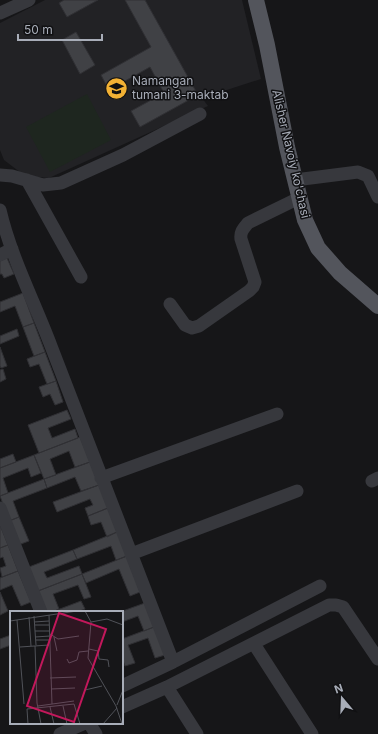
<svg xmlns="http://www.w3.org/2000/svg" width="378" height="734" font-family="Inter,sans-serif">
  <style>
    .built { fill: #222225 }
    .green { fill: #1e261f }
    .building { fill: #404145; stroke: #303034 }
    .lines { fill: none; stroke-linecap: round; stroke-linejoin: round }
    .minor { stroke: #37383d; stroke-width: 13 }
    .major { stroke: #53555c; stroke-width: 16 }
    .labels { text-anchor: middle; stroke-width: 3; stroke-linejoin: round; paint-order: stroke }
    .poi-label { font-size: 12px; fill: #a8adb8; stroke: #111113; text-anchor: start }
    .street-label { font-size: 12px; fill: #a8adb8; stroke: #111113 }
    .inset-road { fill: none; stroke: #505258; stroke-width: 1 }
    .view { fill: #c2185b; fill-opacity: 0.15; stroke: #c2185b; stroke-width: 2 }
    .inset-edge { fill: none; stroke: #a8adb8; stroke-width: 2 }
  </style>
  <rect width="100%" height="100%" fill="#161618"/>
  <path class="built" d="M45 0H242L261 79 202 98 208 106 49 178 25 176 4 160 0 150V23Z"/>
  <path class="green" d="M87 94 111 140 50 172 26 127Z"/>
  <path class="building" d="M64 0H98L67 17 59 3Z
    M125 0H145L198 95 140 127 131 111 164 93 150 67 109 90 101 75 151 47Z
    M76 32 95 65 80 74 62 40Z
    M7 258 14 274 4 278 2 274H0V261Z
    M23 293 34 323 23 327 15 306 0 312V302Z
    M34 323 45 352 34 356 23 327Z
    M17 329 19 336 0 344V336Z
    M0 347 7 366 1 368 0 366Z
    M45 352 56 381 47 384 39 364 30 367 27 359Z
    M3 369 6 379 0 382V370Z
    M56 381 63 402 55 405 50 394 43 397 39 387Z
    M67 410 71 419 48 428 52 438 75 429 78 438 39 453 28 425Z
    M80 437 90 462 75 467 69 451 50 459 56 475 44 479 34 455Z
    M13 454 16 462 0 468V459Z
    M34 455 41 473 31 477 28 468 3 478 8 493 0 496V468Z
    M90 462 99 485 81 491 75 477 47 488 44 479Z
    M44 479 47 488 13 501 19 517 9 521 0 496Z
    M99 485 108 508 88 516 85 508 93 505 90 499 57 512 53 502Z
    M108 508 117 532 107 537 101 522 91 525 88 516Z
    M19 517 29 541 18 545 9 521Z
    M0 525 8 545 0 548Z
    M117 532 127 556 116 560 111 546 77 559 73 550Z
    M8 545 18 571 2 577 0 568 6 566 3 557 0 558V548Z
    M73 550 77 559 44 572 47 578 79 566 82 574 38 591 29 567Z
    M127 556 140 592 130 596 119 569 86 583 82 574Z
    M18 571 31 602 21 606 12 585 0 590V578Z
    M82 574 91 597 84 599 78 585 53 594 59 609 52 612H47L38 591Z
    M0 592 8 611 0 615Z
    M81 601 85 609 77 612H52Z
    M145 603 154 627 144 631 138 616 122 622V612H120Z
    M154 627 165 655 155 658 148 638 128 645 135 663 125 666 122 658V639Z
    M11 635V645L0 649V639Z"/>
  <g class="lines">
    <path class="minor" d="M0 13 29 0
      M0 175 12 176 43 185 61 183 123 155 200 114
      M27 180 81 277
      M295 180 358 172 368 176 378 197
      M0 210C11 257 34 301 51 346 91 451 132 556 173 662
      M0 255 12 249
      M170 304 185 325 192 328 199 326 249 291 253 287 255 282 241 239C240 232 243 229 248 223L299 198
      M101 478 277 414
      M372 481 378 478
      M0 508 41 612
      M131 554 297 491
      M254 644 312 734
      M122 686 173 662 320 586
      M167 687 197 734
      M122 707 167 687 329 605H336L343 607 378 659
      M89 723 96 734
      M60 734 85 723"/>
    <path class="major" d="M256 0 267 45 287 147 305 220 318 248 340 273 378 306"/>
  </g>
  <defs>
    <symbol id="school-disc" viewBox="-11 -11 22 22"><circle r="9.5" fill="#f2b134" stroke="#111113"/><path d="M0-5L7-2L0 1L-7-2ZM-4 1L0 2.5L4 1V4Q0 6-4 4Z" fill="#111"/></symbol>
  </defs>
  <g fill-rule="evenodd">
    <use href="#school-disc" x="104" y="76" width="25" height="25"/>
  </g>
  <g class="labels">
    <g class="poi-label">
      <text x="132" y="85">Namangan<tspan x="132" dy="14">tumani 3-maktab</tspan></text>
    </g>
    <g class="street-label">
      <text transform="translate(291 154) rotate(77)" y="4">Alisher Navoiy ko'chasi</text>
    </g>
  </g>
  <g transform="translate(10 611)">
    <rect width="113" height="113" fill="#161618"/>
    <path class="inset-road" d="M75 0 81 11 78 47 106 95 112 113M39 4 42 93M24 5 25 20M19 6 21 35M7 9 14 93M0 10 67 0M24 11 39 10M81 11 97 8 113 14M25 14H39M40 23 48 28 69 25M25 26 40 25M44 26 47 40M26 29H39M26 34 25 20H40M25 35 27 92 31 113M10 36 39 34M79 38 88 40 89 48 98 49 99 56M57 48 59 52 67 49 69 41 78 40M40 67 66 66M41 78 65 77M75 79 92 75M107 94 113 79M28 95 64 90M53 95 57 113M40 96 44 113M18 113 17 98 64 93 70 113M93 113 107 97"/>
    <path class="view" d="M49 2 96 18 64 111 17 95Z"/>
    <rect width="113" height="113" class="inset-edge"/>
  </g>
  <g transform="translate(342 698) rotate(341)" stroke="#111113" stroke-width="3" paint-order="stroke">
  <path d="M0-3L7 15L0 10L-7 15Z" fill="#a8adb8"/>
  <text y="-6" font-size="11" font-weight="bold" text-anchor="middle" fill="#a8adb8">N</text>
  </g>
  <path d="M18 34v6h84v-6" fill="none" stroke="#a8adb8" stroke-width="2"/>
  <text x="24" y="34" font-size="12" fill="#a8adb8" stroke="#111113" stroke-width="3" paint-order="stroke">50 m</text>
</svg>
